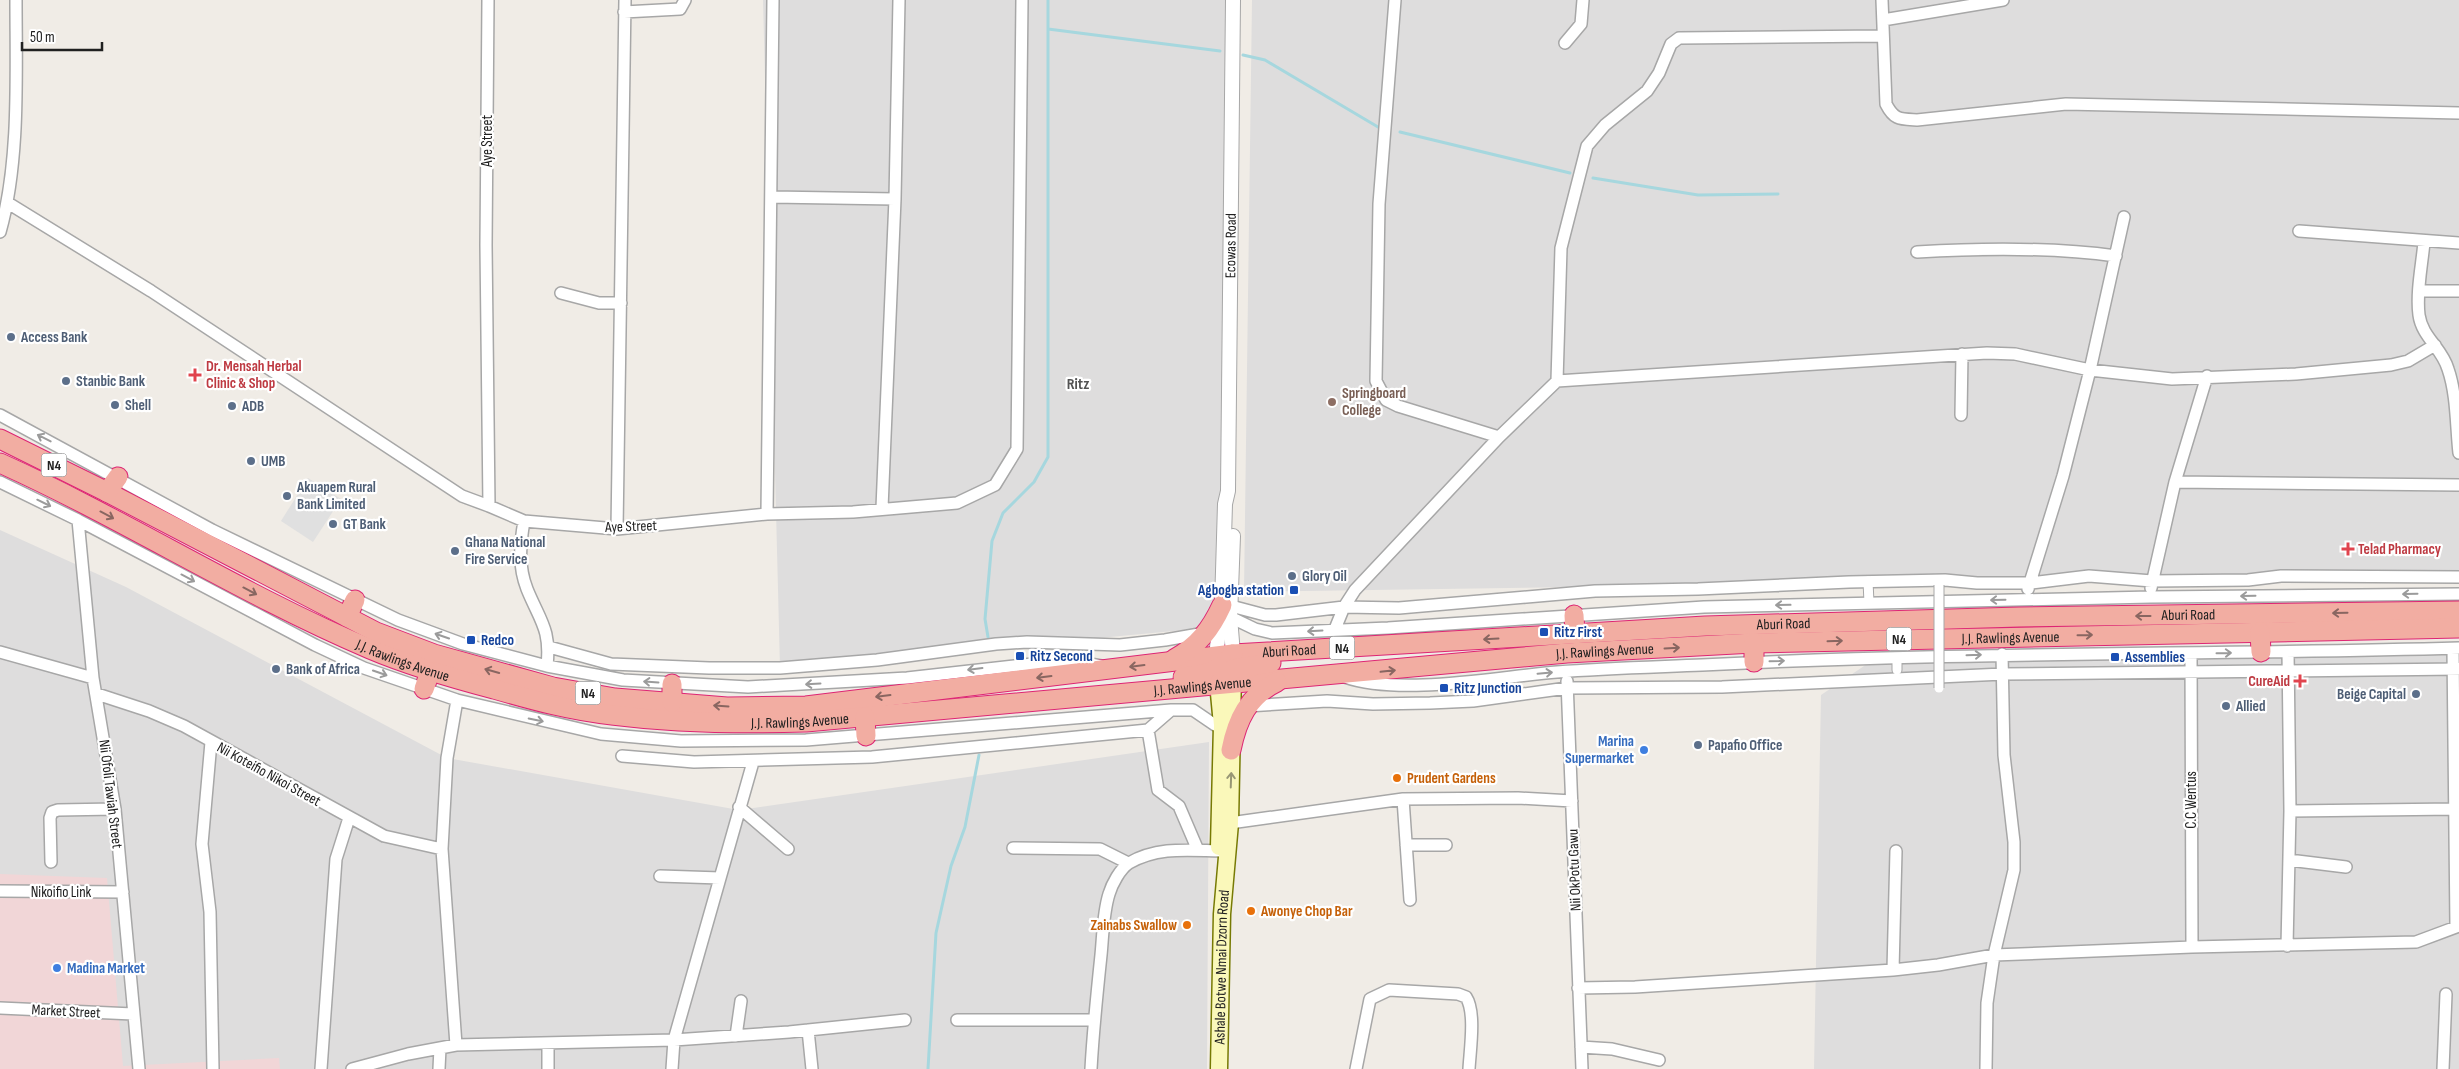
<svg xmlns="http://www.w3.org/2000/svg" width="2459" height="1069" font-family="'Sofia Sans Condensed',sans-serif">
  <style>
    .residential { fill: #dedddd }
    .commercial { fill: #f1d6d7 }
    .parking { fill: #e0e0e0 }
    .lines { fill: none; stroke-linecap: round; stroke-linejoin: round }
    .stream { stroke: #a6d7de; stroke-width: 3 }
    .pedestrian-casing { stroke: #a7a7a7; stroke-width: 11 }
    .minor-casing { stroke: #a7a7a7; stroke-width: 14 }
    .tertiary-casing { stroke: #a7a7a7; stroke-width: 16 }
    .secondary-casing { stroke: #777a04; stroke-width: 19 }
    .trunk-casing { stroke: #dd2574; stroke-width: 21 }
    .pedestrian { stroke: #fff; stroke-width: 9 }
    .minor { stroke: #fff; stroke-width: 11 }
    .tertiary { stroke: #fff; stroke-width: 14 }
    .secondary { stroke: #faf8ba; stroke-width: 16 }
    .trunk { stroke: #f2ada2; stroke-width: 19 }
    .pedestrian-bridge-casing { stroke: #a7a7a7; stroke-width: 11; stroke-linecap: butt }
    .pedestrian-bridge { stroke: #fff; stroke-width: 9 }
    .oneway { stroke: #9b9b9b }
    .oneway2 { stroke: #896661 }
    .oneway3 { stroke: #989775 }
    .service-dot { fill: #5c6f8a; stroke: #fff; stroke-width: 2 }
    .health-dot { fill: #e0444e; stroke: #fff; stroke-width: 2 }
    .education-dot { fill: #8d6e63; stroke: #fff; stroke-width: 2 }
    .transit-dot { fill: #1a4fb4; stroke: #fff; stroke-width: 2 }
    .shop-dot { fill: #3f7fe0; stroke: #fff; stroke-width: 2 }
    .food-dot { fill: #e8710a; stroke: #fff; stroke-width: 2 }
    .labels { text-anchor: middle; stroke-width: 4.5; stroke-linejoin: round; paint-order: stroke }
    .shield { fill: #fff; stroke: #636363; stroke-width: 1 }
    .shield-label { font-size: 14px; font-weight: bold; fill: #202020 }
    .street-label { font-size: 15px; fill: #202020; stroke: #fff }
    .service-label { font-size: 15px; font-weight: bold; fill: #4e5e75; stroke: #fff; text-anchor: start }
    .health-label { font-size: 15px; font-weight: bold; fill: #be3a42; stroke: #fff; text-anchor: start }
    .education-label { font-size: 15px; font-weight: bold; fill: #785e54; stroke: #fff; text-anchor: start }
    .transit-label { font-size: 15px; font-weight: bold; fill: #164399; stroke: #fff; text-anchor: start }
    .shop-label { font-size: 15px; font-weight: bold; fill: #366cbe; stroke: #fff; text-anchor: end }
    .food-label { font-size: 15px; font-weight: bold; fill: #c56008; stroke: #fff; text-anchor: start }
    .neighbourhood-label { font-size: 16px; font-weight: bold; fill: #535353; stroke: #fff }
  </style>
  <rect width="100%" height="100%" fill="#f0ece6"/>
  <path class="residential" d="M763 0H1230L1228 423 1218 603 1206 628 780 668Z
    M1252 0H2459V574L1244 592Z
    M0 530 126 587 447 758 739 810 1209 742 1207 1069H0Z
    M2459 653V1069H1814L1821 695 1870 662Z"/>
  <path class="commercial" d="M0 874 107 878 123 1066 279 1058 280 1069H0Z"/>
  <path class="parking" d="M308 478 341 499 313 542 281 521Z"/>
  <g class="lines">
    <path class="stream" d="M1048 29 1220 51
      M1243 55 1265 60 1378 127
      M1400 132 1570 173
      M1593 178 1698 195 1778 194
      M988 637 985 619 992 541 1003 513 1034 482 1048 457V0
      M928 1069 936 933 951 866 965 827 979 755"/>
    <defs>
      <path id="pedestrian" d="M1868 581 1869 603
        M1897 670V658"/>
      <path id="minor" d="M488 0 486 245 489 506 524 521 617 529 767 514 773 0
        M1395 0 1379 204 1376 381 1386 400 1398 406 1499 437
        M1882 0 1886 104C1894 120 1900 119 1917 120L2066 104 2459 113
        M624 12 680 9 685 0
        M1883 20 2003 0
        M1565 43 1581 24 1583 0
        M772 197 895 199
        M8 203 151 291 462 496 489 506
        M2299 231 2459 243
        M0 232C20 162 16 73 16 0
        M2424 242C2422 265 2416 292 2419 315 2422 337 2442 348 2448 369 2457 395 2456 426 2459 453
        M1917 252C1984 248 2050 247 2116 256
        M2420 291H2459
        M561 293 599 303H621
        M1557 381 1561 248 1587 146 1605 125 1647 91 1659 73 1671 44 1679 38 1882 36
        M0 415 212 530 398 620 463 644 547 666 623 680 748 687 907 678 1068 660 1101 666
        M1961 415 1962 354
        M0 482 78 520 315 645 364 668 457 700 601 734 681 741 806 740 1171 710H1193L1215 725H1222
        M2175 482 2459 485
        M882 508 895 199 899 0
        M767 514 853 512 957 503 995 485 1017 449 1022 0
        M78 520 93 678 115 809 139 1069
        M524 521C520 544 518 566 527 589 540 621 551 629 547 666
        M617 529 625 0
        M2151 588 2175 482 2207 376
        M2028 589 2063 476 2090 370 2124 217
        M1231 606 1265 615H1276L1344 607 1399 608 1595 591 1698 589 1849 582 1945 580 1977 583H2031L2089 576 2152 581 2248 580 2281 576 2459 577
        M1230 617 1255 629 1272 633 1388 628 1704 607 2151 597 2459 594
        M1335 629 1344 607 1355 590 1499 437 1557 381 1987 353 2015 354 2090 370 2172 379 2296 374 2391 365 2408 361 2435 345
        M549 647 611 664 709 668H780L877 660 996 644 1027 642 1120 645 1165 640 1205 633
        M2453 649 2456 926
        M0 652 93 678
        M2191 653 2192 947
        M1345 677C1401 696 1497 677 1557 672 1605 668 1654 667 1702 665 1954 652 2207 655 2459 648
        M1567 681 1582 1069
        M97 694 149 711 184 726 384 836 442 849
        M1247 706 1327 701 1373 704 1430 703 1473 701 1567 688 1722 687 2003 674 2459 669
        M1148 730 1158 790 1179 806 1197 848
        M211 742 202 844 210 912 213 1069
        M622 756 694 762 872 757 1148 730 1171 710
        M1403 799 1410 900
        M739 807 788 849
        M2290 811 2455 809
        M1230 823 1403 799 1518 798 1572 801
        M1406 845H1446
        M1013 848 1100 849 1128 863
        M2289 860 2346 867
        M51 862 50 818 52 812 58 810 115 809
        M660 876 720 878
        M0 891 123 892
        M2287 946 2290 811 2288 652
        M1893 970 1896 851
        M1578 988 1635 987 1893 970 1938 965 1994 955 2192 947 2416 942 2459 926
        M0 1008 133 1014
        M957 1020H1094
        M808 1030 812 1069
        M736 1036 741 1001
        M456 1045 442 849 447 758 457 700
        M1581 1047 1612 1049 1659 1060
        M321 1069 336 859 349 818
        M352 1069 408 1054 456 1045 674 1040 789 1032 905 1020
        M439 1069 440 1048
        M548 1069V1044
        M672 1069 674 1040 753 762
        M1091 1069C1093 1031 1097 993 1101 955 1103 935 1103 913 1109 894 1112 884 1120 869 1129 863 1160 845 1193 851 1226 851
        M1356 1069 1370 999 1389 990 1458 994 1466 997C1476 1012 1470 1050 1469 1069
        M1986 1069 1987 1003 1994 955 2014 870V842L2004 755 2002 654
        M2443 1069 2446 994"/>
      <g id="tertiary">
        <path d="M1233 654 1230 617 1233 536"/>
        <path id="s1" d="M1216 656 1222 605 1225 504 1228 491 1233 0"/>
      </g>
      <g id="secondary">
        <path d="M1217 672 1222 725 1219 847"/>
        <path id="s2" d="M1219 1069 1222 914 1230 823 1233 672"/>
      </g>
      <g id="trunk">
        <path id="s3" d="M0 439 107 492 376 632 434 654 553 687 615 698 727 707 806 706 1233 654 1705 626 2019 617 2459 611"/>
        <path id="s4" d="M0 463C126 520 243 595 370 649 410 666 452 678 494 689 532 700 572 711 612 715 676 723 741 724 806 722L1567 653 1754 643 2459 628"/>
        <path d="M107 492 118 477"/>
        <path d="M1574 615 1575 634"/>
        <path d="M347 617 355 600"/>
        <path d="M2260 632 2261 652"/>
        <path d="M1174 659C1198 646 1211 629 1222 605"/>
        <path d="M1754 662V643"/>
        <path d="M1183 677C1205 674 1219 673 1233 654"/>
        <path d="M1220 682 1233 669 1271 663"/>
        <path d="M424 689 430 672"/>
        <path d="M672 702V684"/>
        <path d="M865 717 866 736"/>
        <path d="M1231 750C1237 720 1248 696 1277 682"/>
      </g>
    </defs>
    <use href="#pedestrian" class="pedestrian-casing"/>
    <use href="#minor" class="minor-casing"/>
    <use href="#tertiary" class="tertiary-casing"/>
    <use href="#secondary" class="secondary-casing"/>
    <use href="#trunk" class="trunk-casing"/>
    <use href="#pedestrian" class="pedestrian"/>
    <use href="#minor" class="minor"/>
    <use href="#tertiary" class="tertiary"/>
    <use href="#secondary" class="secondary"/>
    <use href="#trunk" class="trunk"/>
    <defs>
      <path id="pedestrian-bridge" d="M1939 585V688"/>
    </defs>
    <use href="#pedestrian-bridge" class="pedestrian-bridge-casing"/>
    <use href="#pedestrian-bridge" class="pedestrian-bridge"/>
  </g>
  <defs><path id="oneway-shaft" d="M-6 0H5M1.5-3L5.5 0L1.5 3" fill="none" stroke-width="1.6" stroke-linecap="round" stroke-linejoin="round" transform="scale(1.25)"/></defs>
  <g class="oneway">
    <use href="#oneway-shaft" transform="translate(44 438) rotate(-153)"/>
    <use href="#oneway-shaft" transform="translate(44 503) rotate(26)"/>
    <use href="#oneway-shaft" transform="translate(188 578) rotate(28)"/>
    <use href="#oneway-shaft" transform="translate(2410 594) rotate(179)"/>
    <use href="#oneway-shaft" transform="translate(2248 596) rotate(179)"/>
    <use href="#oneway-shaft" transform="translate(1998 600) rotate(179)"/>
    <use href="#oneway-shaft" transform="translate(1783 605) rotate(179)"/>
    <use href="#oneway-shaft" transform="translate(1315 631) rotate(177)"/>
    <use href="#oneway-shaft" transform="translate(442 636) rotate(-161)"/>
    <use href="#oneway-shaft" transform="translate(2224 653) rotate(-1)"/>
    <use href="#oneway-shaft" transform="translate(1974 655) rotate(-2)"/>
    <use href="#oneway-shaft" transform="translate(1777 661) rotate(-2)"/>
    <use href="#oneway-shaft" transform="translate(975 669) rotate(173)"/>
    <use href="#oneway-shaft" transform="translate(380 673) rotate(19)"/>
    <use href="#oneway-shaft" transform="translate(1545 673) rotate(-5)"/>
    <use href="#oneway-shaft" transform="translate(651 682) rotate(-176)"/>
    <use href="#oneway-shaft" transform="translate(813 684) rotate(177)"/>
    <use href="#oneway-shaft" transform="translate(536 720) rotate(12)"/>
  </g>
  <g class="oneway2">
    <use href="#oneway-shaft" transform="translate(107 515) rotate(28)"/>
    <use href="#oneway-shaft" transform="translate(250 591) rotate(28)"/>
    <use href="#oneway-shaft" transform="translate(2340 613) rotate(179)"/>
    <use href="#oneway-shaft" transform="translate(2143 616) rotate(180)"/>
    <use href="#oneway-shaft" transform="translate(2085 635) rotate(-1)"/>
    <use href="#oneway-shaft" transform="translate(1491 639) rotate(177)"/>
    <use href="#oneway-shaft" transform="translate(1835 641) rotate(-2)"/>
    <use href="#oneway-shaft" transform="translate(1672 648) rotate(-3)"/>
    <use href="#oneway-shaft" transform="translate(1137 666) rotate(173)"/>
    <use href="#oneway-shaft" transform="translate(492 671) rotate(-164)"/>
    <use href="#oneway-shaft" transform="translate(1388 671) rotate(-6)"/>
    <use href="#oneway-shaft" transform="translate(1044 677) rotate(173)"/>
    <use href="#oneway-shaft" transform="translate(883 696) rotate(173)"/>
    <use href="#oneway-shaft" transform="translate(721 706) rotate(-176)"/>
  </g>
  <use class="oneway3" href="#oneway-shaft" transform="translate(1231 780) rotate(-88)"/>
  <g class="service-dot">
    <circle cx="11" cy="337" r="5"/>
    <circle cx="66" cy="381" r="5"/>
    <circle cx="115" cy="405" r="5"/>
    <circle cx="232" cy="406" r="5"/>
    <circle cx="251" cy="461" r="5"/>
    <circle cx="287" cy="496" r="5"/>
    <circle cx="333" cy="524" r="5"/>
    <circle cx="455" cy="551" r="5"/>
    <circle cx="1292" cy="576" r="5"/>
    <circle cx="276" cy="669" r="5"/>
    <circle cx="2416" cy="694" r="5"/>
    <circle cx="2226" cy="706" r="5"/>
    <circle cx="1698" cy="745" r="5"/>
  </g>
  <g class="health-dot">
    <path d="M192.5 367.5h5v5h5v5h-5v5h-5v-5h-5v-5h5z"/>
    <path d="M2345.5 541.5h5v5h5v5h-5v5h-5v-5h-5v-5h5z"/>
    <path d="M2297.5 673.5h5v5h5v5h-5v5h-5v-5h-5v-5h5z"/>
  </g>
  <circle class="education-dot" cx="1332" cy="402" r="5"/>
  <g class="transit-dot">
    <rect x="1289" y="585" width="10" height="10" rx="2.5"/>
    <rect x="1539" y="627" width="10" height="10" rx="2.5"/>
    <rect x="466" y="635" width="10" height="10" rx="2.5"/>
    <rect x="1015" y="651" width="10" height="10" rx="2.5"/>
    <rect x="2110" y="652" width="10" height="10" rx="2.5"/>
    <rect x="1439" y="683" width="10" height="10" rx="2.5"/>
  </g>
  <g class="shop-dot">
    <circle cx="1644" cy="750" r="5"/>
    <circle cx="57" cy="968" r="5"/>
  </g>
  <g class="food-dot">
    <circle cx="1397" cy="778" r="5"/>
    <circle cx="1251" cy="911" r="5"/>
    <circle cx="1187" cy="925" r="5"/>
  </g>
  <g class="labels">
    <g class="shield">
      <rect x="41.5" y="453.5" width="25" height="23" rx="4"/>
      <rect x="1886.5" y="627.5" width="25" height="23" rx="4"/>
      <rect x="1329.5" y="636.5" width="25" height="23" rx="4"/>
      <rect x="575.5" y="681.5" width="25" height="23" rx="4"/>
    </g>
    <g class="shield-label">
      <text x="54" y="470">N4</text>
      <text x="1899" y="644">N4</text>
      <text x="1342" y="653">N4</text>
      <text x="588" y="698">N4</text>
    </g>
    <g class="street-label">
      <text transform="translate(487 141) rotate(-90)" y="5">Aye Street</text>
      <text dy="5" stroke="none"><textPath href="#s1" startOffset="411">Ecowas Road</textPath></text>
      <text transform="translate(631 526) rotate(-2)" y="5">Aye Street</text>
      <text dy="5" stroke="none"><textPath href="#s3" startOffset="2249">Aburi Road</textPath></text>
      <text dy="5" stroke="none"><textPath href="#s3" startOffset="1844">Aburi Road</textPath></text>
      <text dy="5" stroke="none"><textPath href="#s4" startOffset="2068">J.J. Rawlings Avenue</textPath></text>
      <text dy="5" stroke="none"><textPath href="#s3" startOffset="1349">Aburi Road</textPath></text>
      <text dy="5" stroke="none"><textPath href="#s4" startOffset="1662">J.J. Rawlings Avenue</textPath></text>
      <text dy="5" stroke="none"><textPath href="#s4" startOffset="449">J.J. Rawlings Avenue</textPath></text>
      <text dy="5" stroke="none"><textPath href="#s4" startOffset="1258">J.J. Rawlings Avenue</textPath></text>
      <text dy="5" stroke="none"><textPath href="#s4" startOffset="854">J.J. Rawlings Avenue</textPath></text>
      <text transform="translate(269 774) rotate(29)" y="5">Nii Koteifio Nikoi Street</text>
      <text transform="translate(111 794) rotate(83)" y="5">Nii Ofoli Tawiah Street</text>
      <text transform="translate(2191 800) rotate(-90)" y="5">C.C Wentus</text>
      <text transform="translate(1574 870) rotate(-92)" y="5">Nii OkPotu Gawu</text>
      <text x="61" y="897">Nikoifio Link</text>
      <text dy="5" stroke="none"><textPath href="#s2" startOffset="102">Ashale Botwe Nmai Dzorn Road</textPath></text>
      <text transform="translate(66 1011) rotate(3)" y="5">Market Street</text>
    </g>
    <g class="service-label">
      <text x="21" y="342">Access Bank</text>
      <text x="76" y="386">Stanbic Bank</text>
      <text x="125" y="410">Shell</text>
      <text x="242" y="411">ADB</text>
      <text x="261" y="466">UMB</text>
      <text x="297" y="492">Akuapem Rural<tspan x="297" dy="17">Bank Limited</tspan></text>
      <text x="343" y="529">GT Bank</text>
      <text x="465" y="547">Ghana National<tspan x="465" dy="17">Fire Service</tspan></text>
      <text x="1302" y="581">Glory Oil</text>
      <text x="286" y="674">Bank of Africa</text>
      <text x="2406" y="699" text-anchor="end">Beige Capital</text>
      <text x="2236" y="711">Allied</text>
      <text x="1708" y="750">Papafio Office</text>
    </g>
    <g class="health-label">
      <text x="206" y="371">Dr. Mensah Herbal<tspan x="206" dy="17">Clinic &amp; Shop</tspan></text>
      <text x="2358" y="554">Telad Pharmacy</text>
      <text x="2290" y="686" text-anchor="end">CureAid</text>
    </g>
    <g class="education-label">
      <text x="1342" y="398">Springboard<tspan x="1342" dy="17">College</tspan></text>
    </g>
    <g class="transit-label">
      <text x="1284" y="595" text-anchor="end">Agbogba station</text>
      <text x="1554" y="637">Ritz First</text>
      <text x="481" y="645">Redco</text>
      <text x="1030" y="661">Ritz Second</text>
      <text x="2125" y="662">Assemblies</text>
      <text x="1454" y="693">Ritz Junction</text>
    </g>
    <g class="shop-label">
      <text x="1634" y="746">Marina<tspan x="1634" dy="17">Supermarket</tspan></text>
      <text x="67" y="973" text-anchor="start">Madina Market</text>
    </g>
    <g class="food-label">
      <text x="1407" y="783">Prudent Gardens</text>
      <text x="1261" y="916">Awonye Chop Bar</text>
      <text x="1177" y="930" text-anchor="end">Zainabs Swallow</text>
    </g>
    <g class="neighbourhood-label">
      <text x="1078" y="389">Ritz</text>
    </g>
  </g>
  <path d="M22 42v8h80v-8" fill="none" stroke="#202020" stroke-width="2.5"/>
  <text x="30" y="42" font-size="15" fill="#202020" stroke="#ffffff" stroke-width="4" paint-order="stroke">50 m</text>
</svg>
